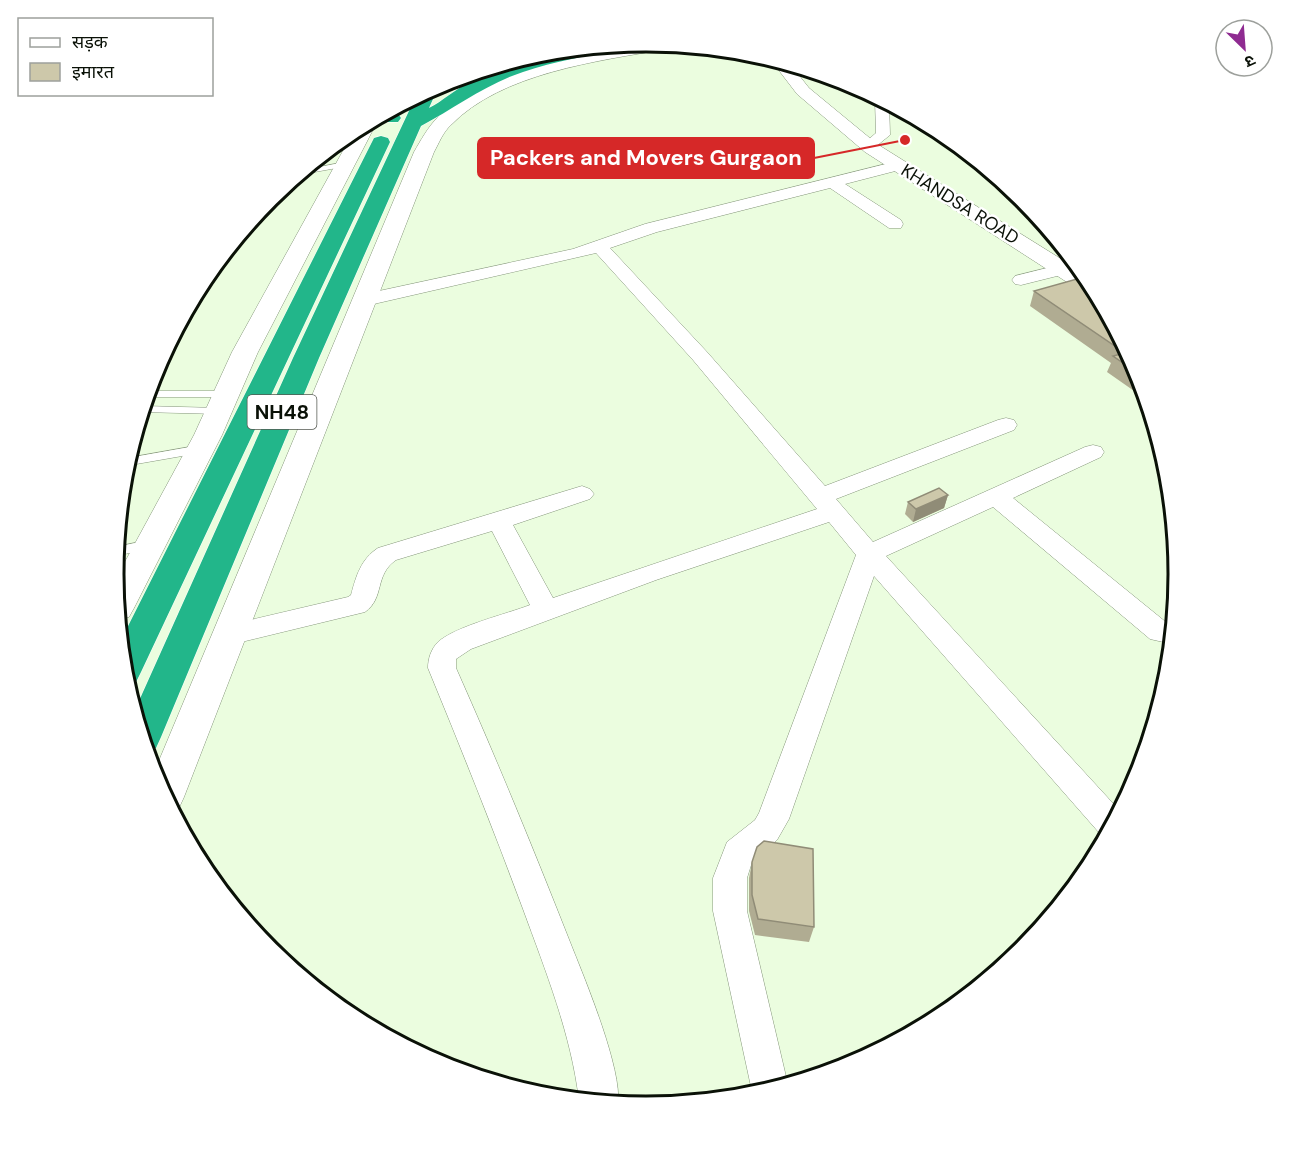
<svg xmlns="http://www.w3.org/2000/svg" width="1292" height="1149" font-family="'DM Sans','Noto Sans Devanagari',sans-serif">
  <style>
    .built { fill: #dbf2cd }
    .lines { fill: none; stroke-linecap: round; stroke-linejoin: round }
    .service-casing { stroke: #85967b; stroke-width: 1 }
    .minor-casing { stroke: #85967b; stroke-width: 1 }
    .tertiary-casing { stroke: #85967b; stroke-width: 1 }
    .secondary-casing { stroke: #85967b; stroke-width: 1 }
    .motorway-casing { stroke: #fff; stroke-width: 1 }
    .service { fill: #fff; fill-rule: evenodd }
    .minor { fill: #fff; fill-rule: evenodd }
    .tertiary { fill: #fff; fill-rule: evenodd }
    .secondary { fill: #fff; fill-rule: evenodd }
    .motorway { fill: #22b68a; fill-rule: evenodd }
    .wall { fill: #b0ac92 }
    .shaded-wall { fill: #908c77 }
    .building { fill: #cdc8aa; stroke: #908c77; stroke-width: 1.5 }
    .labels { text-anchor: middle; stroke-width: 5; stroke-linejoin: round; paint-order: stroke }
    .far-street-label { font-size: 18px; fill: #0a1107; stroke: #fff }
    .shield { fill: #fff; stroke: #545851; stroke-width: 1.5 }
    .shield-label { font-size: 20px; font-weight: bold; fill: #0a1107 }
    .rim { fill: none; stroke: #0a1107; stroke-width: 3 }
    .leader { fill: none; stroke: #d62828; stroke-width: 2 }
    .callout-dot { fill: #d62828; stroke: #fff; stroke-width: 2 }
    .callout { fill: #d62828; stroke: #d62828; stroke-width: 2 }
    .callout-label { font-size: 22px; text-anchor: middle; font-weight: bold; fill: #fff }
  </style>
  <rect width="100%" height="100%" fill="#ebfddf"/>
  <path class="built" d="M195 295 143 421H139L154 370Z"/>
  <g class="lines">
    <defs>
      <path id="service" d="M345 162 349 164 348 166 298 175 304 170Z
        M148 391H226L232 394 226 397H147Z
        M143 406 219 408 225 411 219 414 141 412Z
        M201 445 207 449 205 452 125 466 128 458Z
        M149 540 154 542 156 545 154 548 115 556 116 547Z"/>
      <path id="minor" d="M877 97 889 103 890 135 874 148 869 149 862 145 876 133 875 100Z
        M898 161 906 166 903 169 845 184 901 220 903 224 901 228H889L830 188 657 232 610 248 707 352 825 486 998 420 1006 418 1014 420 1017 425 1014 430 836 499 873 542 1085 447 1093 445 1101 447 1104 452 1101 457 1013 498 1167 623 1174 624 1172 644 1150 639 993 507 886 556 1120 811 1106 838 1102 836 874 576 789 819 777 840 752 862 747 878V911L788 1085 753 1096 713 911V878L727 842 755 820 759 813 856 555 829 522 656 580 471 649 456 659V668C497 760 535 853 572 947 586 982 622 1069 618 1104L579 1100C571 1034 546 972 523 909 493 828 461 748 428 668 428 659 431 649 438 642 456 626 507 614 530 605L492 531 396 560C374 575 385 598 365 612L229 645 219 642 215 635 219 628 229 625 348 597 351 595C356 576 361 559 378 548L582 486 590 489 594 494 590 499 513 525 553 598 817 509 693 360 596 253 365 306 358 304 356 300 358 296 365 294 573 249 645 224Z
        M1063 264 1069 265 1072 269 1069 273 1021 285 1015 284 1012 280 1015 276Z"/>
      <path id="tertiary" d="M773 59 790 64 809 88 877 144 1085 274 1098 296 1087 295 865 152 797 94 774 64Z"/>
      <path id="secondary" d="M649 42 673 45 666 49C598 61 501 73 451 125 443 132 439 143 434 152L184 797 178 810 172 812 153 775 414 152C421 140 428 127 438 117 487 68 583 54 649 42Z
        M375 119 377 122 258 352 222 435 134 608 129 617 118 620 114 582 194 435 232 352 355 129Z"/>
      <path id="motorway" d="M624 45 622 48C589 56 554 61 523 72 486 84 455 108 421 126L319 358 161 737 156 748 146 752 134 712 293 358 416 96 434 87 437 90 429 108C443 101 454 90 468 83 508 64 580 41 624 45Z
        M394 108 401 118 398 122H386L381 115Z
        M381 136 388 138 390 142 141 672 136 682 126 685 120 642 372 142 374 138Z"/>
    </defs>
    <use href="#service" class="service-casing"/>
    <use href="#minor" class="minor-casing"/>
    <use href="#tertiary" class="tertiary-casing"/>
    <use href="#secondary" class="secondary-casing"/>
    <use href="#motorway" class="motorway-casing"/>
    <use href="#service" class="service"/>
    <use href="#minor" class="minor"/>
    <use href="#tertiary" class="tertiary"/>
    <use href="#secondary" class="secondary"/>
    <use href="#motorway" class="motorway"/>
  </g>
  <path class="wall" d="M1090 281 1138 371 1145 395 1141 392 1137 393 1107 372 1111 363 1030 306 1034 291Z
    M948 495 944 508 913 522 905 514 908 502Z
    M1166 686 1157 716 1150 709 1164 687Z
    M752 862 814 927 809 942 755 935 749 911V878Z"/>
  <path class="shaded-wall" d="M1142 383 1143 388 1141 392 1137 393Z
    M948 495 944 508 913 522 916 509Z"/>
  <path class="building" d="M1084 277 1090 281 1139 374 1113 356 1125 353 1034 291Z
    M939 488 948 495 916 509 908 502Z
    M764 841 813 849 814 927 758 919 752 895V862L757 847Z"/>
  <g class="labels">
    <g class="far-street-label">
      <text transform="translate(960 204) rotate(32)" y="6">KHANDSA ROAD</text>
    </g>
    <rect class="shield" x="247.5" y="395" width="69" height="34" rx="4.5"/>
    <g class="shield-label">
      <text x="282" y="419">NH48</text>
    </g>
  </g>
  <path d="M0 0H1292V1149H0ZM124 574a522 522 0 1 1 1044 0a522 522 0 1 1-1044 0Z" fill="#fff" fill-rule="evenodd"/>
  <path class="rim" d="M124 574a522 522 0 1 1 1044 0a522 522 0 1 1-1044 0Z"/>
  <path class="leader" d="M905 140L814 158"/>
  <circle class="callout-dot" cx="905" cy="140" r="6"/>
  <rect class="callout" x="478" y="138" width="336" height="40" rx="6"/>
  <g class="callout-label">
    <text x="646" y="165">Packers and Movers Gurgaon</text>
  </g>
  <rect x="18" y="18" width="195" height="78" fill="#ffffff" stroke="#9da09c" stroke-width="1.5"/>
  <rect x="30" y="38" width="30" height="9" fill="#ffffff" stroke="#9da09c" stroke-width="1.5"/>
  <text x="72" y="48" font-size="18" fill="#0a1107">सड़क</text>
  <rect x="30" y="63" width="30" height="18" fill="#cdc8aa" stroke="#9da09c" stroke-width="1.5"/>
  <text x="72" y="78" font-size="18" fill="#0a1107">इमारत</text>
  <g transform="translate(1244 48) rotate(155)"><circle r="28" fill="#ffffff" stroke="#9da09c" stroke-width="1.5"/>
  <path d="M0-4.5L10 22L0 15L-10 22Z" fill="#8f2b91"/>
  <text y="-9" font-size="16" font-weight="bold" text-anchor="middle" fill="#0a1107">उ</text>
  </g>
</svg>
